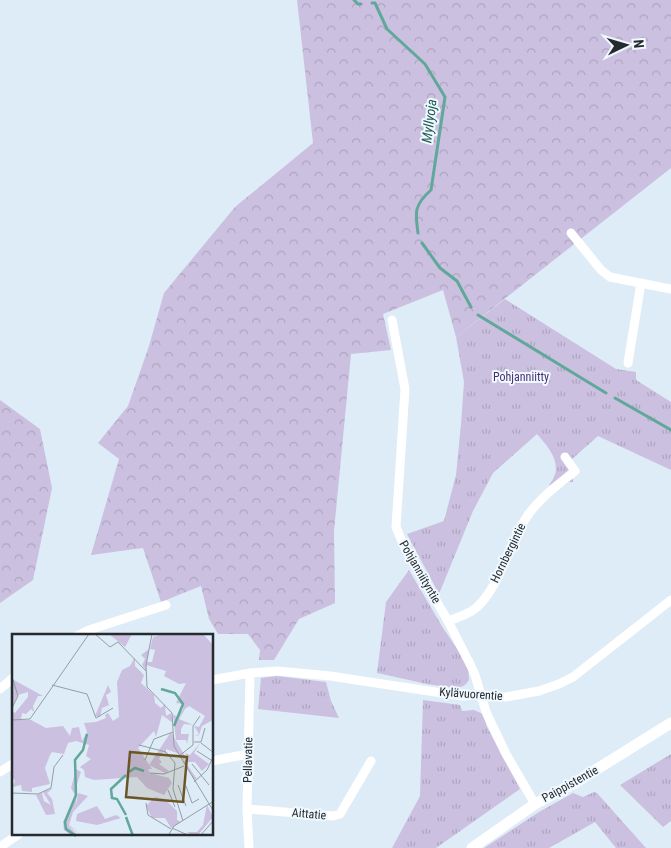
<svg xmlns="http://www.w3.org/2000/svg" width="671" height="848" font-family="'Roboto Condensed',sans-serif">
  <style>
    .grass { fill: url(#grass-tufts) }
    .forest { fill: url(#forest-crowns) }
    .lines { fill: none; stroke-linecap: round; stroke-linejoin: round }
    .stream { stroke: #60a899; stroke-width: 3 }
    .minor { stroke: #fff; stroke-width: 9 }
    .tertiary { stroke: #fff; stroke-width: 11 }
    .labels { text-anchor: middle; stroke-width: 4; stroke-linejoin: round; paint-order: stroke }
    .park-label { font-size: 12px; fill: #4a2f6f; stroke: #f0f9ff }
    .street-label { font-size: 12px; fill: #252a2e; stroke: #f0f9ff }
    .water-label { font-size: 14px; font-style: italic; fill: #1e5a4f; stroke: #f0f9ff }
    .inset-river { fill: none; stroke: #60a899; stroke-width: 2.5 }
    .inset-road { fill: none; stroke: #949ea7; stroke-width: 1 }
    .view { fill: #6b5726; fill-opacity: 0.15; stroke: #6b5726; stroke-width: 2.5 }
    .inset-edge { fill: none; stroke: #252a2e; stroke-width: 2.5 }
  </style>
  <defs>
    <pattern id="grass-tufts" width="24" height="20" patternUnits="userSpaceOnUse" patternTransform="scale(1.25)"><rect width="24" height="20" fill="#cbc0e0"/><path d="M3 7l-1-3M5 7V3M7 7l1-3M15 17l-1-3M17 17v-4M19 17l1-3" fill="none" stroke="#aea5c0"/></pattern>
    <pattern id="forest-crowns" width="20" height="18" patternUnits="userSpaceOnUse" patternTransform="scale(1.25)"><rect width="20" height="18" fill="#cbc0e0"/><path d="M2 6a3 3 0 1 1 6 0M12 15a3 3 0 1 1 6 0" fill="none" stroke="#aea5c0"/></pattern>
  </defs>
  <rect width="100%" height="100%" fill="#deecf7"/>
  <path class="grass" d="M505 299 616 369 636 372V380L671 402V470L598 436 571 460 573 482H569L562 487 549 485C565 466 550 449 537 434L493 473 473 511 439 594 407 534 444 521 456 475 461 424 464 382 456 337Z
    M409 570 443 628 468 665 469 680C467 683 465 686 460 687 441 689 398 677 377 673L386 602Z
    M277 676 326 682 331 701 339 718 258 709 261 678Z
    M423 700 460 705 462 711 474 710 483 714 487 727 520 789 436 848H392L420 796Z
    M671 754V821L663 827 620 785Z
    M594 792 597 793 646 848H616L595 822 549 848H484L539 812 573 793 583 797Z"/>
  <path class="forest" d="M297 0H671V168L456 337 443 290 383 314 391 350 351 354 334 531 335 603 299 619 274 660H259L260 650 248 634H218L209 619 201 586 161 602 143 548 91 555 119 459 98 443 128 406 149 346 164 293 235 207 313 143Z
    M0 400 40 429 52 488 33 580 0 603Z"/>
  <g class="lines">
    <path class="stream" d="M354 0 358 4H361
      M372 3H375L387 29 425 64 445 97 431 190C414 205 415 212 418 233
      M422 243 440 268 457 281 471 307
      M478 315 606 393
      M615 398 671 430"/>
    <path class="minor" d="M571 233 601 270 610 277 671 289
      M392 320 405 389 396 527 403 544 448 621 470 664 475 675 486 712 506 754 535 804
      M628 363 641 283
      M448 621C457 618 469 614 476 608 500 587 508 545 526 518 538 499 558 485 575 471L565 457
      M77 636 89 630 166 605
      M212 680 250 673 278 671 330 676 462 696 481 695 506 697 539 691 559 684 573 677 671 600
      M0 689 14 677
      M212 761 248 754
      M0 772 14 763
      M247 809 333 816 340 814 371 761
      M0 847 19 834
      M249 848 247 809 250 673"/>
    <path class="tertiary" d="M472 848 535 804 573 784 671 723"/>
  </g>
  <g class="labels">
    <g class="park-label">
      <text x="521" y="381">Pohjanniitty</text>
    </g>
    <g class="street-label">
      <text transform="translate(508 553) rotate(-64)" y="4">Hornbergintie</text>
      <text transform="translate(420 572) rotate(60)" y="4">Pohjanniityntie</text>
      <text transform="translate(471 694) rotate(4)" y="4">Kylävuorentie</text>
      <text transform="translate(248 760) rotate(-89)" y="4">Pellavatie</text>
      <text transform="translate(570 784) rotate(-29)" y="4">Paippistentie</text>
      <text transform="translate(309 814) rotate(5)" y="4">Aittatie</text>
    </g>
    <g class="water-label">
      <text transform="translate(429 121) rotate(-83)" y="5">Myllyoja</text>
    </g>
  </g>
  <g transform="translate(12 634)">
    <rect width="201" height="201" fill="#deecf7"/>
    <path d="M159 98 174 124 171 126 170 121 154 115V120L151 118 147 125 150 128 147 130 157 137 153 139 137 131ZM189 108 182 119 197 130 190 137 183 128H173L185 145 182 146 171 128 176 124 173 119 178 121ZM66 159 76 162 61 178 57 191 69 201 55 191 58 178 64 172ZM195 171 201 183 186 201H180L175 198H185L191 191Z" fill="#cbc0e0"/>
    <path d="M97 0H120L113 13ZM151 0H191L201 11V86L190 92 187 101 182 102 187 100 182 92 187 93 193 82 177 72 173 75 167 85 181 91 172 90 169 95V100H177L175 110 174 106H164L161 80 165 83 171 75V70L164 69 174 49 167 50 152 42 154 37 134 31V36L130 31 133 25 129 21 137 15 135 28H140L143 16 138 15 141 3ZM123 23V32L132 41 129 49 142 61 143 69 149 74 153 70 154 82 159 79 161 89 150 81 144 103 142 97 126 114 140 135H136L138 139 157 144 160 149 152 161 135 154 125 143 82 146 73 143 72 136 68 133 79 125 74 122 77 111 64 107 56 109 52 120 40 118 38 121 33 134 38 150 20 154V158L10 157 9 151 0 153 3 147 0 143V77L3 79 16 63V58L6 61 0 73V45L31 62H26L21 72 22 78 19 75 14 80 10 79 9 86H2H19L34 94 51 92 58 102 60 94 67 93 70 107 75 98 72 89 84 88 94 84 93 81 96 79 101 87 107 83 105 48 110 36 118 32ZM96 51 99 58 94 61 97 71 90 74 88 83 83 82ZM64 135 69 138 65 150 64 172 58 178 55 191 66 201H59L52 196 51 188 63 161 59 154ZM41 154 35 159 40 165 43 180 34 181 24 161 30 159 32 167 39 171 31 158ZM143 163 153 165 165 177V186L169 188 159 194 153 184H140L134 172ZM85 172 93 185 104 181 109 184 85 191 64 187 65 180Z" fill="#cbc0e0"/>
    <path class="inset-river" d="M149 55 163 59 171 70 162 92M117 138 123 134 132 137M114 181 105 165 100 164 99 155 114 141M114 183 121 202M64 202 54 195 53 188 64 161 63 126 71 116 75 100"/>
    <path class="inset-road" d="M83 0 98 13 106 8 134 37M140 0 134 31 135 53 160 79 162 112 202 178M0 43 6 62 0 74M40 51 75 60 84 84 101 74M0 86 18 85 77 0M182 108H189L193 94M189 109 202 119M127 111 154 118 163 129 161 155 171 187M185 117 202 128M167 122 181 111V92L188 82M133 126 142 105 161 98M180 130 197 151M138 139 152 140 172 132M182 148 195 136 202 121M166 151 174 172M174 152 180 169 187 165M156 156 163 173M0 159 26 160 39 154 42 133 51 121M134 169 136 181 159 195M160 194 178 202M156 202 162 192 202 167M188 202 202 186"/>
    <path class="view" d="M118 118 175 123 171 168 114 163Z"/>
    <rect width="201" height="201" class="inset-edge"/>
  </g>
  <g transform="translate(626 45) rotate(85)" stroke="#f0f9ff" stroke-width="4" paint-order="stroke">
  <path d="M0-4L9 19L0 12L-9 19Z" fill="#252a2e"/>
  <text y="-8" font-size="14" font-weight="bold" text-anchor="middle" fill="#252a2e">N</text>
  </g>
</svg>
